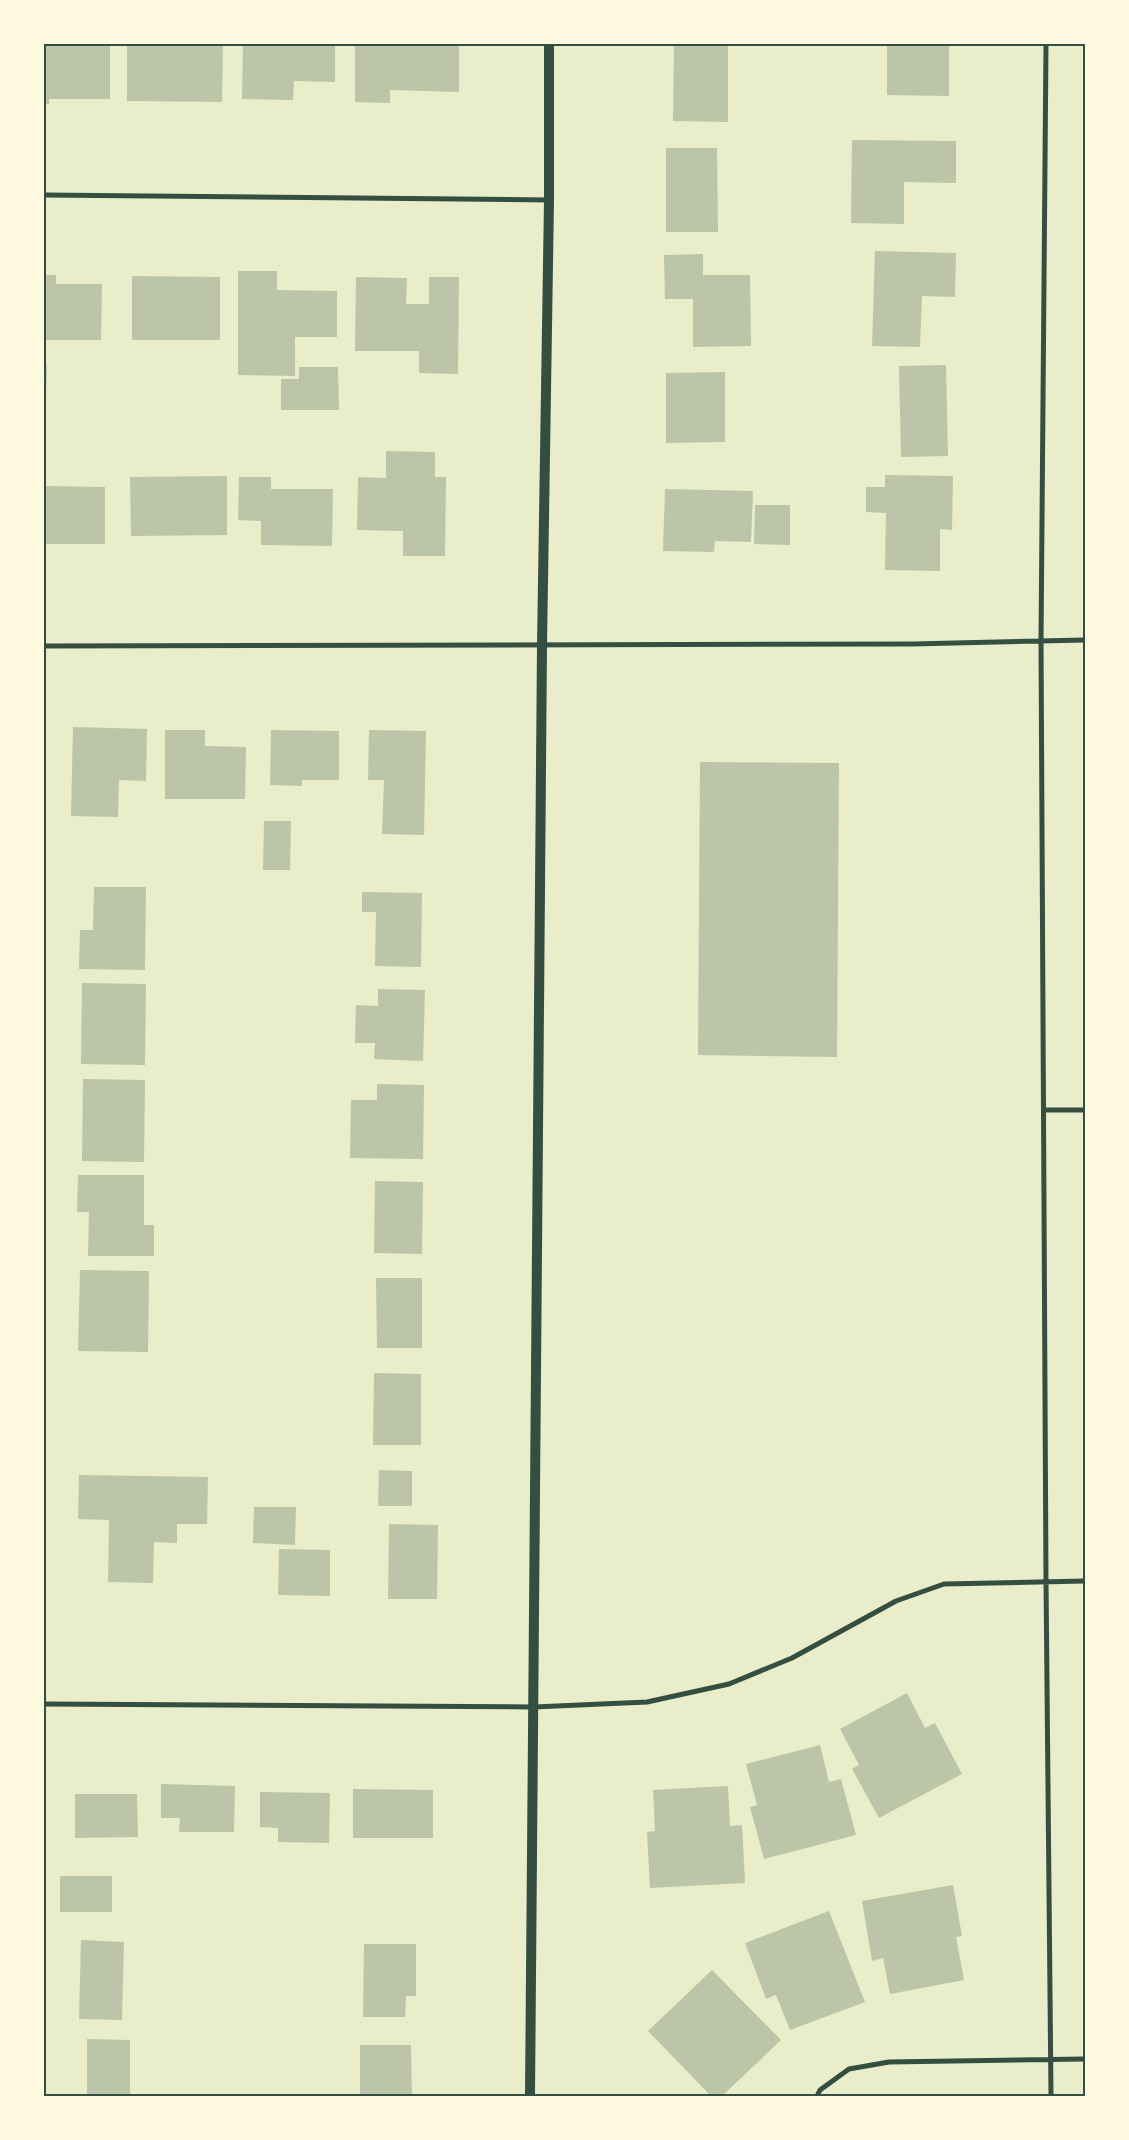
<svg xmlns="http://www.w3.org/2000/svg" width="1129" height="2140" font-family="'Space Grotesk',sans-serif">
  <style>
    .building { fill: #bcc5a7 }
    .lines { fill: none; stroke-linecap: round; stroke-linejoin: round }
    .minor { stroke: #344e41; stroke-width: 5 }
    .secondary { stroke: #344e41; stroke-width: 10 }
    .neatline { fill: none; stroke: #344e41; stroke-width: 2 }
  </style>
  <rect width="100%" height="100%" fill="#e9edc9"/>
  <path class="building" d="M44 44H110V99H49V104H44Z
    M127 44H223L222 102 127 101Z
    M243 44H335V82L294 81 293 100 242 99Z
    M355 44H459V92L390 90V103L355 102Z
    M674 44H728V122L673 121Z
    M887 44H949V96L887 95Z
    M852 140 956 141V183L904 182V224L851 223Z
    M666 148H717L718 232H666Z
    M875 251 956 253 955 297 922 296 920 347 872 346Z
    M703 254V275H750L751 346 693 347V299H665L664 255Z
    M238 271H277V290L337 291V337H295V376L238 375Z
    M44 275H56V284H102L101 340H44Z
    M132 276 220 277V340H132Z
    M356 277 407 278 406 304H429V277H459L458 374 419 373V351H355Z
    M44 365H47L46 398H44Z
    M946 365 948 456 901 457 899 366Z
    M299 367H338L339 410H281V379H299Z
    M725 372V442L666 443V373Z
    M386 451 435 452V477H446L445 556H403V531L357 530 358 477 386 478Z
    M885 475 953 476 952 530 940 529V571L885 570 886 513 866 512V487H885Z
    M227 476V535L131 536 130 477Z
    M239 477H271V489H333L332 546 261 545V521L238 520Z
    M44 486 105 487V544H44Z
    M665 489 753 491 751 542 715 541 714 552 663 551Z
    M755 505H790V545L754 544Z
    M73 727 147 729 146 781 119 780 118 817 71 816Z
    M165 730H205V746L246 747 245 799H165Z
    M271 730 339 731V780H302V786L270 785Z
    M369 730 426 731 424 835 382 834 384 780H368Z
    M700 762 839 763 837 1057 698 1055Z
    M264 821H291L290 870H263Z
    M94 887H146L145 970 79 969 80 930H93Z
    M362 892 422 893 421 967 375 966 376 912H362Z
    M82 983 146 984 145 1065 81 1064Z
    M378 989 425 990 423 1061 374 1059 375 1043H355L356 1005 378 1006Z
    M83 1079 145 1080 144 1162 82 1161Z
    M377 1084 424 1085 423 1159 350 1158 351 1100H377Z
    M78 1175H144V1225H154V1256H88L89 1212H77Z
    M375 1181 423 1182 422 1254 374 1253Z
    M80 1270 149 1271 148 1352 78 1351Z
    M376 1278H422V1348H377Z
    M374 1373 421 1374V1445H373Z
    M379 1470 412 1471V1506H378Z
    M79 1475 208 1477 207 1524H177V1543L154 1542 153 1583 108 1582 109 1520 78 1519Z
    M254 1507H296L295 1545 253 1543Z
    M389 1524 438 1525 437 1599H388Z
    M279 1549 330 1550V1596L278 1595Z
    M907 1693 925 1728 935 1723 962 1774 879 1818 852 1769 859 1765 840 1729Z
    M820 1745 829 1782 841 1779 856 1835 764 1859 750 1807 757 1805 746 1764Z
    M161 1784 235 1786 234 1832H179L180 1818H161Z
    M728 1786 730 1826 742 1825 745 1883 650 1888 647 1832 655 1831 653 1790Z
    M353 1789 433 1790V1838H353Z
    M260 1792 330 1793 329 1843 278 1842V1828L260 1827Z
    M75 1794H137L138 1837 75 1838Z
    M60 1876H112V1912H60Z
    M953 1885 962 1936 956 1937 964 1980 890 1994 883 1958 872 1961 862 1901Z
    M829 1911 865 2002 790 2030 776 1995 766 1999 745 1943Z
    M81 1940 124 1942 122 2020 79 2019Z
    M364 1944H416V1996H406L405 2017H363Z
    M712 1970 781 2040 722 2096H711L648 2031Z
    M87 2039 130 2040V2096H87Z
    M360 2045H411L412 2096H360Z"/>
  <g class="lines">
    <path class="minor" d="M1046 44 1041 641 1046 1581 1051 2096
      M44 195 549 200
      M44 646 912 644 1085 640
      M1045 1110H1085
      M44 1704 534 1707 647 1702 729 1684 792 1658 896 1601 944 1584 1085 1581
      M817 2096 820 2090 849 2069 889 2062 1085 2059"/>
    <path class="secondary" d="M530 2096 542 646 549 200V44"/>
  </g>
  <rect width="1129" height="2140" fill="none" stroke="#fefae0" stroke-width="90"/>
  <rect x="45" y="45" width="1039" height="2050" class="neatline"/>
</svg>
